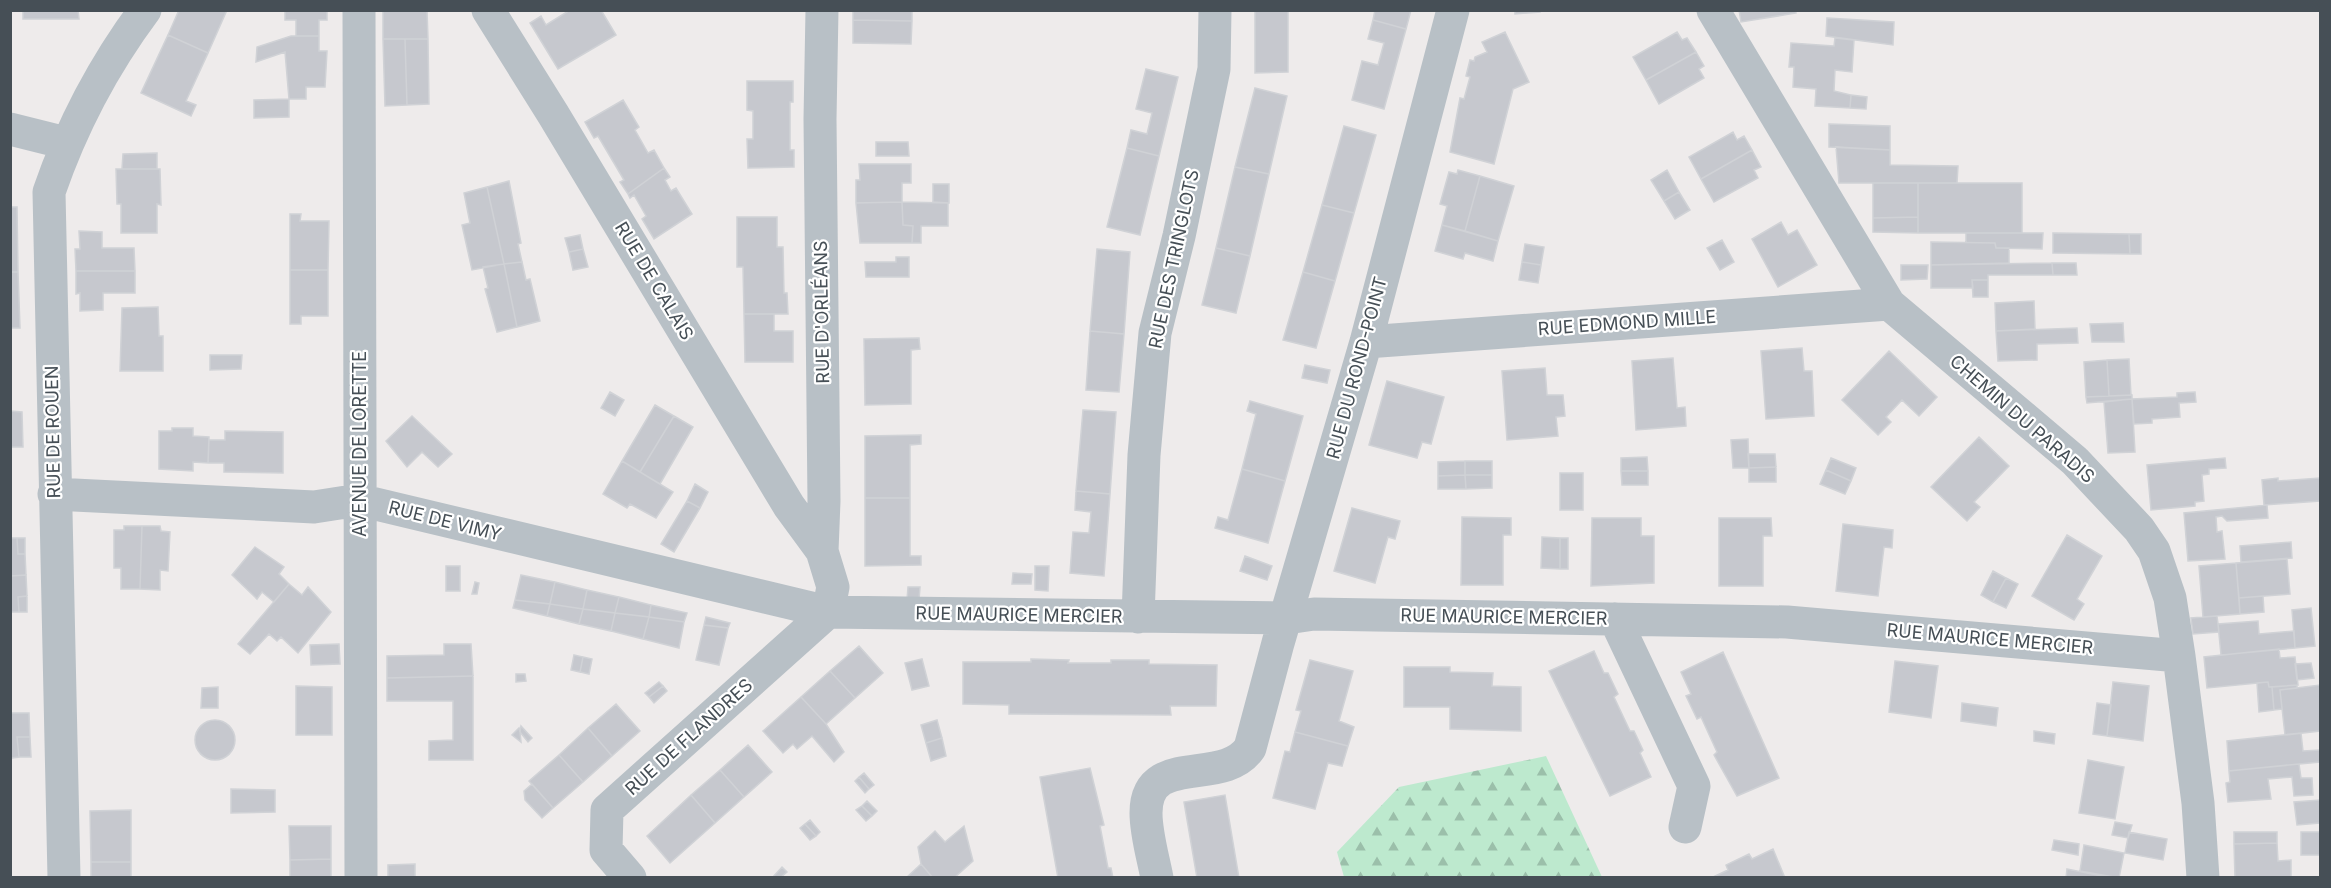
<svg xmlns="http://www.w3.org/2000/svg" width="2331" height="888" font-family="Inter,sans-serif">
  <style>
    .forest { fill: url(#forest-firs) }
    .building { fill: #c6c8ce; stroke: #d0d2d6; stroke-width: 1.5 }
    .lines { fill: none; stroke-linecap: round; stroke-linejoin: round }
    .minor { stroke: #b8c0c6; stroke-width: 33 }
    .labels { text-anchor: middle; stroke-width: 4.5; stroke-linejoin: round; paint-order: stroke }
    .street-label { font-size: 18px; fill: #464f56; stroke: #fff }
  </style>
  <defs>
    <pattern id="forest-firs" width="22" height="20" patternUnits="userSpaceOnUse" patternTransform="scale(1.5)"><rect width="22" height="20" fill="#bde9ce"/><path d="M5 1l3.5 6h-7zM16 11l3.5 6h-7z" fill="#9bbfaa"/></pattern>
  </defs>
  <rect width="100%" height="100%" fill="#eeebeb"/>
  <path class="forest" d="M1546 756 1602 877H1344L1337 852 1399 787Z"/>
  <path class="building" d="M23 10H78L79 19H23Z
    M179 10H227L208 53 168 35Z
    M285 10H327V20H319V36H296V20H285Z
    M383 10H427L428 39H383Z
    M570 10H601L616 35 558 69 530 23 541 16 546 25Z
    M853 10H912V21L853 20Z
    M1255 10H1288V72L1255 73Z
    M1375 10H1411L1406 29 1373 20Z
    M1515 10H1540V12L1515 14Z
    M1739 10H1795L1796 13 1741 22Z
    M1827 18 1894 22 1893 45 1826 36Z
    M853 20 912 21 911 44 853 43Z
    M1373 20 1406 29 1384 109 1352 100 1362 61 1378 65 1384 43 1368 39Z
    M1505 32 1529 82 1513 89 1494 164 1450 152 1460 98 1464 99 1470 77 1466 76 1470 60 1474 61 1475 57 1487 52 1482 42Z
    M1677 32 1682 40 1687 38 1696 52 1646 80 1633 57Z
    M168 35 208 53 186 101 196 105 191 116 141 93Z
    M291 36H319V51H327L325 87H306V99H289L285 52 256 62 257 47Z
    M1835 38 1854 40 1852 72 1835 70 1834 91 1851 95 1850 108 1815 106 1816 89 1793 87 1794 67H1789L1791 43 1834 46Z
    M383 39H405L407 105 385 106Z
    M405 39H428L429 104 407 105Z
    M1696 52 1704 66 1699 69 1704 78 1659 104 1646 80Z
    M1146 69 1178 77 1159 156 1127 148 1131 130 1147 134 1152 113 1136 109Z
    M747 81H793V102H790V150H794V167L748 168 747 139H753V111L747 110Z
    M1255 88 1287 96 1269 174 1235 167Z
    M1851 95 1867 97 1866 109 1850 108Z
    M289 99V117L254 118V100Z
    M623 100 639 127 635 130 648 153 654 150 664 168 628 194 620 182 624 180 598 136 594 138 585 122Z
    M1829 124 1890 126V150L1829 147Z
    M1344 126 1376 135 1354 213 1322 205Z
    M1733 132 1737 140 1744 136 1752 150 1701 179 1689 157Z
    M876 142H908L909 156H876Z
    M1836 147 1890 150V165L1958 166 1957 183H1839Z
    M1127 148 1159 156 1140 235 1107 227Z
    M1752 150 1761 167 1754 170 1758 178 1714 202 1701 179Z
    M157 153V169H122L123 154Z
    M859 164H911V183H902V202L856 203V180H860Z
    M1235 167 1269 174 1250 256 1216 248Z
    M664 168 670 177 665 180 671 191 676 188 692 214 654 239 642 219 646 216 634 195 630 198 628 194Z
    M116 169H160L161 205 157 204V233H121V204H117Z
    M1458 170 1480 176 1465 231 1442 225 1447 206 1440 204 1449 172 1457 174Z
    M1667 170 1679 192 1664 201 1651 180Z
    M1480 176 1514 186 1498 241 1465 231Z
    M509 181 521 243 518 244 522 262 504 264 487 187Z
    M1873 183H1918V217L1873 218Z
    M1918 183H2022V233H1918Z
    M933 184H949V203L933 202Z
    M487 187 504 264 472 270 462 225 470 223 464 193Z
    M1679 192 1690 210 1675 219 1664 201Z
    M902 202 948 203V226H921V243H912L913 226 903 225Z
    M902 202 903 225 913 226 912 243H860L856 203Z
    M1322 205 1354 213 1335 281 1303 272Z
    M10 207H17L18 272H10Z
    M290 214H301L300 221H329L328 270H290Z
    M737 217H777V247H783L784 293H787L788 314H744L743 267H737Z
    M1918 217V233L1873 232V218Z
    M1781 222 1788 235 1797 230 1817 265 1778 287 1752 239Z
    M1442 225 1498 241 1493 261 1465 253 1463 259 1435 251Z
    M79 231 102 232V248H134L135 271H76L75 249H80Z
    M1966 233H2043L2042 249 1996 248 1995 243H1966Z
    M2053 233 2129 234 2130 254 2053 253Z
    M2129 234H2141V254H2130Z
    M580 235 583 249 569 252 565 238Z
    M1722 240 1734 262 1720 270 1707 248Z
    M1931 242 1995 243 1996 248H2009V263L1931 265Z
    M1525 244 1544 247 1541 265 1522 262Z
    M1216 248 1250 256 1236 313 1202 305Z
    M583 249 588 267 573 270 569 252Z
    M1097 249 1130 252 1124 334 1090 331Z
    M896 257H909V277H866L865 262H896Z
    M522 262 526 280 530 279 540 321 517 327 504 264Z
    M1522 262 1541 265 1538 283 1519 280Z
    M2052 263H2076L2077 275H2053Z
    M2052 263 2053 275H1988V280H1972L1973 288H1931V265Z
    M504 264 517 327 497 332 485 289 488 288 483 267Z
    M1901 265H1928L1927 279 1901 280Z
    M290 270H328V316H301V324H290Z
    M76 271H135V293H103V310L80 311V293L76 294Z
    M10 272H18L20 328H10Z
    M1303 272 1335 281 1316 348 1283 340Z
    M1972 280H1988V297H1973Z
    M2034 301 2035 329 1996 331 1995 303Z
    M158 307 159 336H163V371H120L122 308Z
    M744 314H774V331H793V362H745Z
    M2123 323 2124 342H2092L2090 324Z
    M2077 328 2078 343 2037 344V360L1998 361 1996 331Z
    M1090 331 1124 334 1119 392 1086 390Z
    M919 338 920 349 911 350V404L865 405 864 339Z
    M1802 348 1804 371H1812L1814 416 1766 419 1761 351Z
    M1889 351 1937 397 1919 416 1902 400 1886 417 1891 422 1878 435 1842 400Z
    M210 355H242L241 369 210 370Z
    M1673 358 1677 408 1685 407 1686 426 1636 430 1632 361Z
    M2129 359 2131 395 2109 396 2107 360Z
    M2107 360 2109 396 2086 397 2084 362Z
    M1305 365 1330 370 1327 383 1302 378Z
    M1545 368 1547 395H1563L1565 416 1556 417 1558 436 1507 440 1502 371Z
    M1387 381 1444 397 1431 444 1422 442 1417 458 1369 445Z
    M610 392 624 400 615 416 601 408Z
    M2195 392 2196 402 2179 403 2180 417 2152 419V423L2134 424 2132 399 2177 397V393Z
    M2132 395V399L2087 403 2086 397Z
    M2132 399 2135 452 2108 453 2104 402Z
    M1250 401 1303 416 1285 481 1242 469 1256 414 1247 411Z
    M655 405 674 416 640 472 622 461Z
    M1083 410 1116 412 1110 494 1076 491Z
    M10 411 22 412 23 447H11L10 450Z
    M412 416 452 454 438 467 422 452 407 467 386 441Z
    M674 416 693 427 660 484 640 472Z
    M172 428H193V436L209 437 208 463 193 462V471L159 469V431H172Z
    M225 431 283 432V473L224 472V463H208L209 440H225Z
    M921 435V444L910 445V498H865V436Z
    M1979 437 2009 466 1974 502 1980 507 1967 521 1931 487Z
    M1748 439 1749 468H1733L1731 440Z
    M1748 454H1775L1776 467 1749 468Z
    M1647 457 1648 471H1621V458Z
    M1831 458 1856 468 1851 481 1826 470Z
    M2225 458 2226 468 2209 469V474L2202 475 2204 501 2195 502V506L2151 510 2147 465Z
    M622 461 673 492 656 518 630 504 627 508 603 494Z
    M1465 461V475L1438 476V462Z
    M1465 461H1492V475H1465Z
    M1776 467V482H1749V468Z
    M1242 469 1285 481 1268 543 1215 528 1218 517 1228 520Z
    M1826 470 1851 481 1845 494 1820 484Z
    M1621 471H1648V485H1622Z
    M1560 473H1583V510H1560Z
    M1465 475 1466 489H1438V476Z
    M1465 475H1492V488L1466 489Z
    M2278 478V481L2320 478V501L2264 505 2262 480Z
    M695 484 708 492 700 508 687 501Z
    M1076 491 1110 494 1104 576 1070 573 1073 532 1089 533 1091 512 1075 510Z
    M865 498H910V556H921V565L865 566Z
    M687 501 700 508 674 552 661 544Z
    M2267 505 2268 518 2227 521 2222 516 2216 517 2217 532 2222 531 2225 559 2188 561 2184 513Z
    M1352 508 1400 521 1395 539 1388 537 1375 583 1334 571Z
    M1462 517 1511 518V535H1503V585H1461Z
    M1592 518H1641V536H1654V583L1591 586Z
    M1719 518H1771L1772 536H1763V586H1719Z
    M1843 524 1893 530 1892 548 1884 547 1878 596 1836 591Z
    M124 526H142L140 589H121V568H114V530H124Z
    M142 526H160L161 531 170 532 168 571 160 570V590L140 589Z
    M2067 535 2102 556 2077 599 2084 604 2074 620 2032 596Z
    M1542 537 1560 538V569L1541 568Z
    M10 538H17L18 554H25L26 575 10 576Z
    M17 538H25V554H18Z
    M1560 538H1568V569H1560Z
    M2291 542 2292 558 2241 562 2240 546Z
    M255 547 284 567 279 574 289 584 274 602 262 592 257 599 232 575Z
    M1245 556 1272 566 1267 580 1240 571Z
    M2287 559 2290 594 2239 598 2236 563Z
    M2236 563 2240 614 2203 617 2199 566Z
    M446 566H460V591H446Z
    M1035 566H1049L1048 591 1035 590Z
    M1993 571 2006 578 1993 602 1981 595Z
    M1013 573 1032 574 1031 584H1012Z
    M26 575 27 596 18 597 19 612H10V576Z
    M521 575 555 582 550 604 515 600Z
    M2006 578 2018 584 2006 608 1993 602Z
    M475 582 479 583 477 594H472Z
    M555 582 587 590 583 609 550 604Z
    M289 584 302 595 308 587 331 612 298 653 281 637 277 641 269 634 250 654 238 644Z
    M908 587H920L919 600H907Z
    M587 590 619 597 615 613 583 609Z
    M27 596V612H19L18 597Z
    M2263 596 2264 612 2240 614 2239 598Z
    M619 597 651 605 649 617 615 613Z
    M515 600 550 604 547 616 513 608Z
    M550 604 583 609 579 624 547 616Z
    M651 605 687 613 684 622 649 617Z
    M2311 608 2315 646 2295 648 2292 610Z
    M583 609 615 613 611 631 579 624Z
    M615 613 649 617 643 639 611 631Z
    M2217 616 2219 632 2193 634 2191 618Z
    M649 617 684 622 679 648 643 639Z
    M706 617 730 623 728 628 704 625Z
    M2258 621 2259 634 2294 631 2295 648 2221 655 2218 624Z
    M704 625 728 628 719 665 696 660Z
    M339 644 340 664 311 665 310 645Z
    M444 644H471L473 676 387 678V656L444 655Z
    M859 646 883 673 855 698 830 671Z
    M2279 649 2280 658 2295 657 2298 685 2269 687 2268 682 2207 688 2204 657Z
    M1594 651 1604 673H1608L1618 694 1614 697 1630 731H1634L1643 750 1640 753 1651 777 1610 796 1549 671Z
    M1723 652 1779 778 1737 796 1714 755 1717 752 1701 717 1697 719 1686 696 1691 694 1681 672Z
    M574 655 583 657 580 672 571 670Z
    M583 657 592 659 589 674 580 672Z
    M922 659 929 686 912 690 905 663Z
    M1031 659 1069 660 1068 663H1111V660H1149V664L1217 665 1216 706H1170L1171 715 1009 714V705L963 704V662H1031Z
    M1310 660 1353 671 1339 721 1354 727 1348 746 1295 732 1301 711 1296 710Z
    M1895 661 1938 666 1931 718 1889 712Z
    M2311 663 2314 678 2297 680 2295 664Z
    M1404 667H1450V672L1493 673 1492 686 1521 687V731L1450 729V707H1404Z
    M830 671 855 698 826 724 801 697Z
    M525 674 526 681 516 682V674Z
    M473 676V760H429V741L453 740V701H387V678Z
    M659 682 663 686 649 697 645 693Z
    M2113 682 2149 686 2143 741 2107 736Z
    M2268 682 2269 687H2272L2274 710 2259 712 2257 683Z
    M2297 685V688L2280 690 2282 709 2274 710 2272 687Z
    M2320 685V731L2285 735 2280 690Z
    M296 686 332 687V735H296Z
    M663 686 667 691 654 703 649 697Z
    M218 687V708H201L202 688Z
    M801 697 826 724 844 752 834 762 812 736 797 749 793 744 783 753 763 731Z
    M1962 703 1998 708 1996 726 1961 721Z
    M2097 703 2111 705 2107 736 2093 734Z
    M616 704 640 731 612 756 588 728Z
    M10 713H29L30 737H17L19 757 12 758 10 762Z
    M937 720 942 738 926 743 921 725Z
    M195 740a20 20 0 1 1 40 0a20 20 0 1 1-40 0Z
    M521 726 532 738 528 742 520 732Z
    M519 728 520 732 521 742 512 735Z
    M588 728 612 756 583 782 559 755Z
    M2034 731 2055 734 2054 744 2034 741Z
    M1295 732 1348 746 1342 766 1328 763 1315 809 1273 798 1285 751 1290 752Z
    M2301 733 2303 751 2320 750V762L2229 771 2227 741Z
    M17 737H30L31 757H19Z
    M942 738 946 756 931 761 926 743Z
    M748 745 772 772 744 797 720 770Z
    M559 755 583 782 553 808 529 781Z
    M2088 760 2124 767 2115 819 2079 813Z
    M2299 764 2301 778H2312L2313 795 2294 796 2292 777 2268 779 2271 799 2228 802 2226 783 2230 782 2229 771Z
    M1090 768 1104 825 1100 826 1108 868H1111L1113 878H1058L1040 777Z
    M720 770 744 797 715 823 691 795Z
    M864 773 874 785 869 789 859 777Z
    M859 777 869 789 865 793 855 781Z
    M532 784 553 808 542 818 525 800 524 791Z
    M231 789 275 790V812L231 813Z
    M691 795 715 823 670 863 647 836Z
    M1225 795 1239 878H1197L1184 802Z
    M2320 800V823L2297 825 2294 802Z
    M867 801 877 811 872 816 862 806Z
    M862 806 872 816 866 821 856 810Z
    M131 810V862H91L90 811Z
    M810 820 820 832 816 836 805 824Z
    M2115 822 2132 825 2128 838 2112 835Z
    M805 824 816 836 810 840 800 828Z
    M289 826H331V859L290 860Z
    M964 826 973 861 954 878H933L921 864 918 847 935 831 945 842Z
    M2129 832 2167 839 2163 860 2125 853Z
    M2234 832H2277V843L2234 844Z
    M2301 832H2320V855H2301Z
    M2054 840 2079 844 2078 855 2052 850Z
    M2277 843 2278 861 2291 860V878H2235L2234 844Z
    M2084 845 2124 853 2119 878 2080 871Z
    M1773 849 1785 878H1711L1728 870 1726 865 1749 854 1752 859Z
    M331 859V878H290V860Z
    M91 862H131V878H91Z
    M415 864V878H388V865Z
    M921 864 933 878H906Z
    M782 867 787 872 780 878H772Z
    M2067 869 2102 876 2101 878H2066Z"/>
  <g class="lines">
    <path class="minor" d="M359 10 361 878
      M488 10 553 114 789 506 822 551
      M822 10 820 119 824 501 822 551 833 587 828 612
      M1713 10 1889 304 2075 461 2139 529 2154 551 2170 598 2179 656 2198 803 2203 878
      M10 129 66 143
      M1366 342 1889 304
      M54 494 314 507 359 500 828 612 1287 618 1314 614 1787 622 2179 656
      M1138 617 1144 455 1155 333 1179 236 1214 69 1215 10
      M1615 619 1694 786 1685 827
      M64 878 49 192C71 128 104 65 145 10
      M630 878 606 850 607 810 828 612
      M1157 878C1153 857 1146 834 1146 813 1146 750 1223 788 1250 748L1278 643 1366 342 1453 10"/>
  </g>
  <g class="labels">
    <g class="street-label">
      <text transform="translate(1174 259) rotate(-78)" y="6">RUE DES TRINGLOTS</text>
      <text transform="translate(654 281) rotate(59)" y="6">RUE DE CALAIS</text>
      <text transform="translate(822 312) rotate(-91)" y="6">RUE D'ORLÉANS</text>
      <text transform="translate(1627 323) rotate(-4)" y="6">RUE EDMOND MILLE</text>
      <text transform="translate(1357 368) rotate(-75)" y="6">RUE DU ROND-POINT</text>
      <text transform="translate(2022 419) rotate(41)" y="6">CHEMIN DU PARADIS</text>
      <text transform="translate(53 432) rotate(-91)" y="6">RUE DE ROUEN</text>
      <text transform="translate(360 444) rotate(-90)" y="6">AVENUE DE LORETTE</text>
      <text transform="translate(445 521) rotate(14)" y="6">RUE DE VIMY</text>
      <text transform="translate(1019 615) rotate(1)" y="6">RUE MAURICE MERCIER</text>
      <text transform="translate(1504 617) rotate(1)" y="6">RUE MAURICE MERCIER</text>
      <text transform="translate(1990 639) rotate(5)" y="6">RUE MAURICE MERCIER</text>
      <text transform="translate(689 737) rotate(-42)" y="6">RUE DE FLANDRES</text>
    </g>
  </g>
  <rect width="2331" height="888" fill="none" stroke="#464f56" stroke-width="24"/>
</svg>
